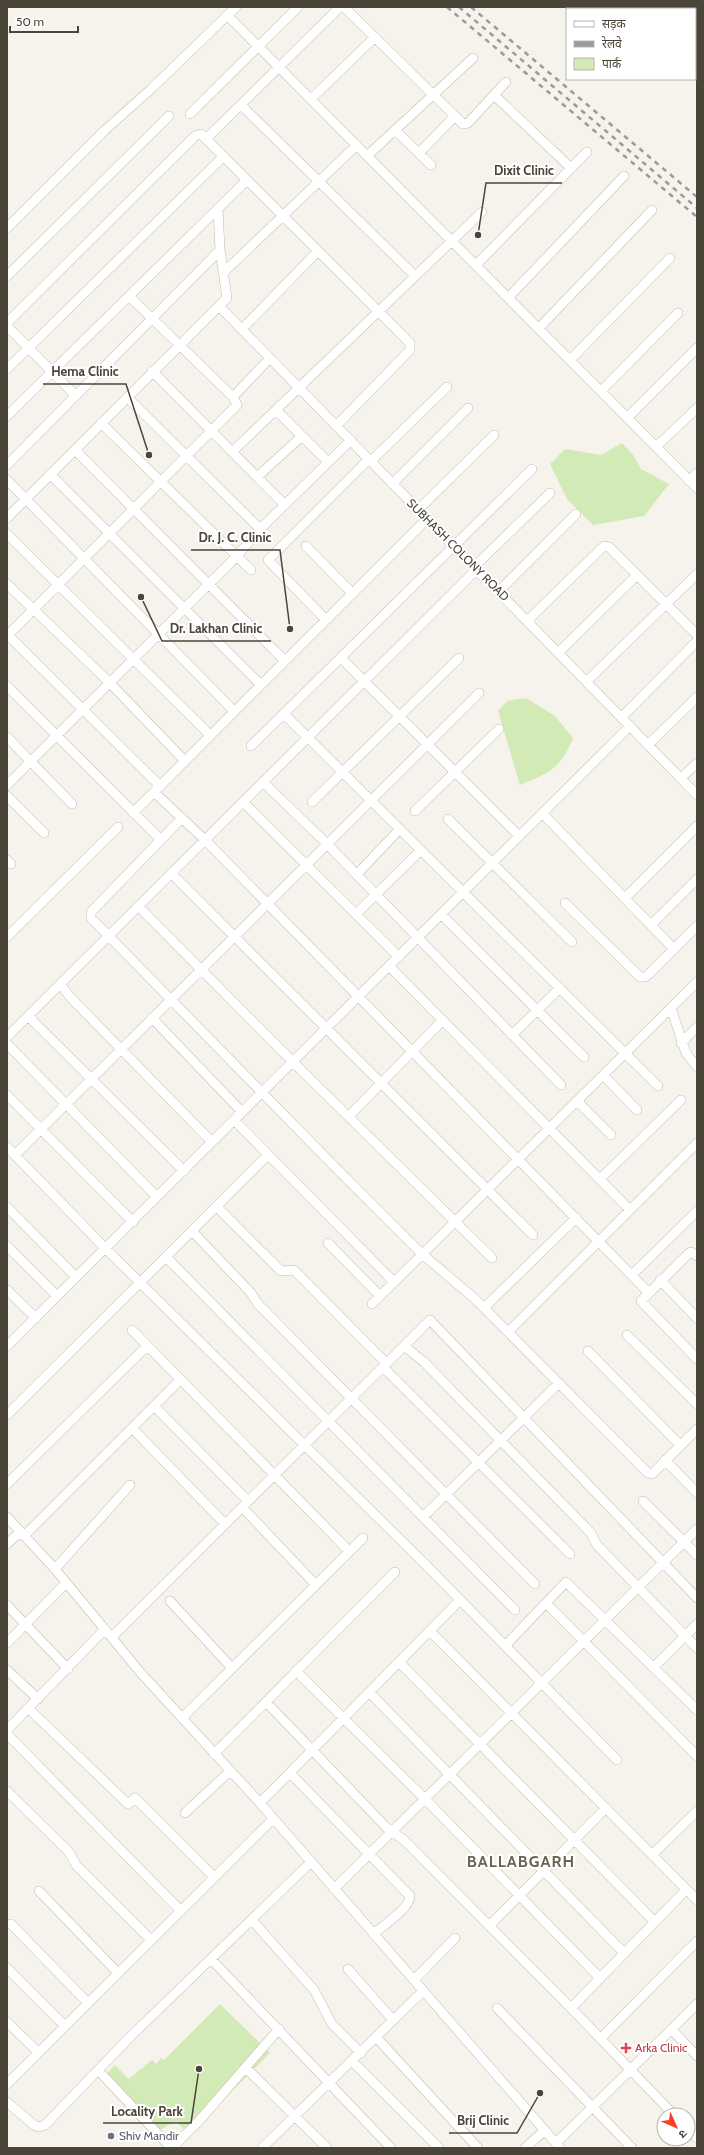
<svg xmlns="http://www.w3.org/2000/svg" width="704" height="2155" font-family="Cabin,'Noto Sans Devanagari',sans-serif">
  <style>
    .green { fill: #d2eab5 }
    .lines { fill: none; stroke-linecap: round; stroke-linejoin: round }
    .minor-casing { stroke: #c2bbae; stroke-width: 10 }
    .minor { stroke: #fff; stroke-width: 9 }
    .rail { stroke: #9a9a9a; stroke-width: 2.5; stroke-dasharray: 5 5; stroke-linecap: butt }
    .health-dot { fill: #e0444e; stroke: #fff; stroke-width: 1.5 }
    .worship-dot { fill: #6b7280; stroke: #fff; stroke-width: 1.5 }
    .labels { text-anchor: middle; stroke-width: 4; stroke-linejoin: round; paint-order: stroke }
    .street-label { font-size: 12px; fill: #4b4439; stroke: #fff }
    .health-label { font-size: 12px; fill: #be3a42; stroke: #fff; text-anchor: start }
    .worship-label { font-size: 12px; fill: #5b616d; stroke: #fff; text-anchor: start }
    .district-label { font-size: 16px; font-weight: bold; letter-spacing: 1px; fill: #6e6250; stroke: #fff }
    .leader { fill: none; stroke: #4b4439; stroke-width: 1.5 }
    .callout-dot { fill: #4b4439; stroke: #fff; stroke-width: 1.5 }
    .callout-label { font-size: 13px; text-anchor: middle; font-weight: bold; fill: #4b4439; stroke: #fff; stroke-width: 4; stroke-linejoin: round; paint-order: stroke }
  </style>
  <rect width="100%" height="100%" fill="#f6f3ec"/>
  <path class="green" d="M622 443 634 456 641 469 669 484 644 516 593 525 567 499 550 464 565 449 601 455Z
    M526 698 555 716 573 738C559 770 551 772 520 785L498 711 507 701Z
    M220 2004 270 2053 189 2134 176 2121 158 2131 104 2076 115 2065 129 2079 152 2060 156 2064 161 2058 164 2060Z"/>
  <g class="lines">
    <defs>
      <path id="minor" d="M344 7 463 124 468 123 506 82
        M227 15 697 488
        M494 95 571 168
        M311 99 375 37
        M241 105 415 276
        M190 114 298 7
        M395 130 431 165
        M207 138 340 7
        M419 153 455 116
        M367 156 473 58
        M7 228 104 131 150 90 236 7
        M476 265 587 152
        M224 272 357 145
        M7 276 169 116
        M508 298 624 176
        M219 306 697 795
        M7 323 195 136 201 134 410 343V350L337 425
        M7 326 75 395
        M539 328 652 210
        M242 329 318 251
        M570 360 670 258
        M7 369 224 156
        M152 371 285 505
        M601 391 678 313
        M127 397 260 529
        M233 397 270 358
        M276 410 328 462
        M7 416 247 180
        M627 418 697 348
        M101 423 251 570
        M656 447 697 408
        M75 450 285 661
        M232 452 482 212
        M370 462 447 387
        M7 465 220 250
        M50 474 261 685
        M257 477 302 436
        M7 480 234 711
        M689 481 697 473
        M392 484 468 408
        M418 510 494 435
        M7 518 227 298 220 250 218 208
        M7 534 210 735
        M306 546 352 593
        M474 567 550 493
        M7 584 109 682 185 761
        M499 591 576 514
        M326 620 268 560 368 460
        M528 620 604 546 609 547 697 635
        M7 634 160 786
        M7 636 237 405 233 397 129 296
        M559 652 637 575
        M341 658 519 836
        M587 681 697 574
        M7 686 161 840
        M284 714 658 1086
        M622 717 697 641
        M7 737 72 804
        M648 745 697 697
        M251 746 532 469
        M681 778 697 763
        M263 782 327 844 561 1085
        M7 785 236 557 260 529 351 440
        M154 792 205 840 648 1292
        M7 796 44 833
        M243 802 399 957
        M312 802 459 658
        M415 811 499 729
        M133 813 427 519
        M542 813 674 949
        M182 818 91 912V918L336 1168 422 1254 474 1298 648 1473 652 1474 697 1429
        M448 819 572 942
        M7 860 11 864
        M171 873 533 1235
        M357 874 400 829
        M625 898 697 826
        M565 903 640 977H645L649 974 697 926
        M138 906 293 1062 492 1258
        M356 914 421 850
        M441 914 584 1057
        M651 925 697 879
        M7 937 118 827
        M389 966 630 1210
        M60 984 71 998 212 1142
        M671 1008 686 1053 697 1067
        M28 1016 184 1171
        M152 1018 242 1112
        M512 1035 560 988
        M7 1037 477 569
        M681 1043 697 1027
        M7 1044 157 1197
        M603 1075 637 1110
        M7 1095 133 1222
        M577 1101 611 1135
        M349 1116 443 1020
        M234 1120 394 1282
        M7 1147 105 1248 428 1567 617 1760
        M15 1155 479 693
        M600 1179 681 1100
        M7 1207 76 1277
        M217 1207 281 1271 294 1270 386 1363
        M192 1231 251 1293 258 1304 535 1584
        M328 1243 380 1296
        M7 1246 57 1296
        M697 1256 691 1252 688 1254 641 1301 697 1359
        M166 1257 515 1610
        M632 1275 697 1211
        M660 1280 697 1318
        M7 1290 36 1318
        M372 1304 697 982
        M484 1308 576 1218
        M132 1330 349 1551
        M508 1332 697 1143
        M627 1335 697 1404
        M7 1346 630 726
        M404 1346 424 1362 590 1532 597 1545 697 1648
        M588 1351 680 1445
        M383 1367 570 1554
        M154 1406 248 1501
        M7 1415 268 1155
        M132 1428 225 1524
        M665 1460 697 1493
        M7 1484 147 1346
        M643 1501 697 1555
        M242 1507 316 1585
        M7 1517 55 1569 140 1672 260 1803 560 2148
        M423 1517 559 1383
        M24 1536 180 1380
        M7 1544 20 1532
        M55 1569 130 1485
        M170 1601 232 1668
        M546 1603 697 1756
        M7 1605 68 1669
        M430 1631 697 1900
        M112 1637 430 1320 697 1598
        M7 1643 66 1583
        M505 1646 566 1582 697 1710
        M399 1662 655 1922
        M654 1667 697 1624
        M7 1670 38 1699
        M296 1671 425 1799 599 1977
        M369 1692 624 1953
        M266 1702 386 1827 404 1840 571 2008 674 2115
        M29 1709 128 1804 135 1798 214 1877
        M182 1718 363 1538
        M7 1730 105 1629
        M7 1734 181 1911
        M214 1754 395 1572
        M290 1773 410 1896C410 1908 383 1926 373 1934
        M7 1791 69 1852 76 1865 151 1940
        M260 1803 460 1600
        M185 1813 230 1771
        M652 1855 697 1811
        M334 1889 697 1529
        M39 1891 118 1973
        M252 1920 314 1990 332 2024 361 2053
        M11 1924 88 2003
        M489 1926 606 1808
        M211 1959 391 2148
        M7 1968 65 2026
        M348 1969 393 2020
        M414 1980 455 1938
        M497 2008 632 2148
        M571 2008 686 1890
        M7 2022 38 2052
        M671 2029 697 2056
        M376 2037 478 2148
        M601 2038 697 1941
        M352 2061 439 2148
        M246 2068 327 2148
        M98 2070 171 2148
        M7 2084 273 1819
        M7 2102 34 2125 39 2127 45 2125 131 2036 310 1863
        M688 2129 697 2138
        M556 2143 697 2004
        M172 2148 198 2122 279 2029
        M262 2148 423 1991
        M525 2148 545 2130"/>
    </defs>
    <use href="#minor" class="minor-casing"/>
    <use href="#minor" class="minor"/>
    <path class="rail" d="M447 7 697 217
      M459 7 697 208
      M471 7 697 197"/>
  </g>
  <path class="health-dot" d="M624 2042h4v4h4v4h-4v4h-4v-4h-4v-4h4z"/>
  <circle class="worship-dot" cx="111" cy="2136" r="4"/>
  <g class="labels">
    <g class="street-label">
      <text transform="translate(458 550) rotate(45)" y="4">SUBHASH COLONY ROAD</text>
    </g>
    <g class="health-label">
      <text x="635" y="2052">Arka Clinic</text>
    </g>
    <g class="worship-label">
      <text x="119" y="2140">Shiv Mandir</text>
    </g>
    <g class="district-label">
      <text x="521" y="1867">BALLABGARH</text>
    </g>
  </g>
  <path class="leader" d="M478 235L486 183H562M149 455L126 384H43M290 629L280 550H191M141 597L162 641H271M199 2069L191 2123H103M540 2093L517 2133H449"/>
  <g class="callout-dot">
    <circle cx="478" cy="235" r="4"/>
    <circle cx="149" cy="455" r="4"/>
    <circle cx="290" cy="629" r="4"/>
    <circle cx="141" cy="597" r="4"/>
    <circle cx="199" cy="2069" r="4"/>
    <circle cx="540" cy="2093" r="4"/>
  </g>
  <g class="callout-label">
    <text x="524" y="175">Dixit Clinic</text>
    <text x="85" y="376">Hema Clinic</text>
    <text x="235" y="542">Dr. J. C. Clinic</text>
    <text x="216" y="633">Dr. Lakhan Clinic</text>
    <text x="147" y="2116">Locality Park</text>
    <text x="483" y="2125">Brij Clinic</text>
  </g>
  <rect width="704" height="2155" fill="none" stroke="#4b4439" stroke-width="16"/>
  <rect x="566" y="8" width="130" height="72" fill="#ffffff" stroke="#b7b4b0"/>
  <rect x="574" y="21" width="20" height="6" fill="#ffffff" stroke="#b7b4b0"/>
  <text x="602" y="28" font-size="12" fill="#4b4439">सड़क</text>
  <rect x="574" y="41" width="20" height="6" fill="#9a9a9a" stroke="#b7b4b0"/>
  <text x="602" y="48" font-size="12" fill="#4b4439">रेलवे</text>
  <rect x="574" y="58" width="20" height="12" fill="#d2eab5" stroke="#b7b4b0"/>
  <text x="602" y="68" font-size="12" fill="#4b4439">पार्क</text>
  <g transform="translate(676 2127) rotate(135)"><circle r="19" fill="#ffffff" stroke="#b7b4b0"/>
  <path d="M0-3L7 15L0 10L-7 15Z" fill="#fc3f1d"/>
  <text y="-6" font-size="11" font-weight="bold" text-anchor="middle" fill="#4b4439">उ</text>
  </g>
  <path d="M10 26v6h68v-6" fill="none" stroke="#4b4439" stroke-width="2"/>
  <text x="16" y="26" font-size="12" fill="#4b4439" stroke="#ffffff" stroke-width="3" paint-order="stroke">50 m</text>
</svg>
